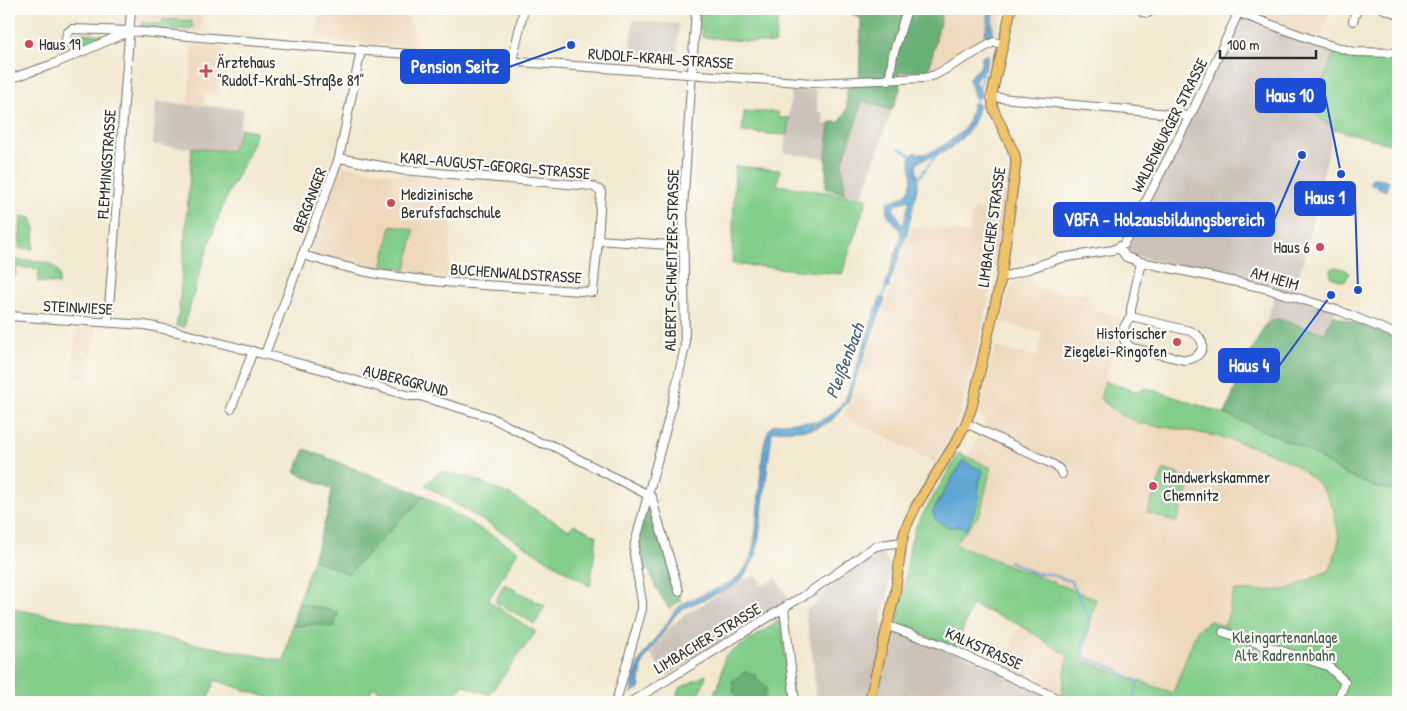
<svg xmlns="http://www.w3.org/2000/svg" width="1407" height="711" font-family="'Patrick Hand',sans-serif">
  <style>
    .built { fill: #eed7bb }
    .industrial { fill: #ccc2b9 }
    .green { fill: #82cd8a; stroke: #567c5a; fill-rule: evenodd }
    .forest { fill: #69b076; stroke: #4a6e50 }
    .water { fill: #5ea6d5; stroke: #446880; fill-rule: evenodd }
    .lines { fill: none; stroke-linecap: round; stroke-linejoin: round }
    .stream { stroke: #5ea6d5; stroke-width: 2 }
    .minor-casing { stroke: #716e65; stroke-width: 10 }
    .major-casing { stroke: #716e65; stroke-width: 11 }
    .minor { stroke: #fff; stroke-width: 8 }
    .major { stroke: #f0c369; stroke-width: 9 }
    .poi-dot { fill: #d1495b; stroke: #fdfcf7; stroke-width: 2 }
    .labels { text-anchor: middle; stroke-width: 4.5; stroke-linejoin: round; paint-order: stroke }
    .poi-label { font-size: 16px; fill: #2b2b2b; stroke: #fdfcf7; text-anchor: start }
    .street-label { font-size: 16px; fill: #2b2b2b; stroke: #fdfcf7 }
    .park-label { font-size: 16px; fill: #455c48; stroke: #fdfcf7 }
    .water-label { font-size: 18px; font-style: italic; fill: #3f5c6f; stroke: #fdfcf7 }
    .leader { fill: none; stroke: #1d4ed8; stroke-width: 2 }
    .callout-dot { fill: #1d4ed8; stroke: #fdfcf7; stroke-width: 2 }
    .callout { fill: #1d4ed8; stroke: #1d4ed8; stroke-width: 2 }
    .callout-label { font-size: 18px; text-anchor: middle; font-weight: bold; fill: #fff }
  </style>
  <rect width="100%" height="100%" fill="#fdfcf7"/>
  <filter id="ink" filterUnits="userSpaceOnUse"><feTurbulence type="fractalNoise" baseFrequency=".02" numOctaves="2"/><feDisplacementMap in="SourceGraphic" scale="10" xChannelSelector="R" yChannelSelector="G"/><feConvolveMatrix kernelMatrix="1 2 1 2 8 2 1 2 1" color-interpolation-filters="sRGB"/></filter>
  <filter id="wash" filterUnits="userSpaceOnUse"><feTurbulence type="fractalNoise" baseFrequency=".0096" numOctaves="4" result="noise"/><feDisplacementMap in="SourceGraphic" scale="20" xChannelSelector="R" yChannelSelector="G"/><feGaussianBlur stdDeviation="1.12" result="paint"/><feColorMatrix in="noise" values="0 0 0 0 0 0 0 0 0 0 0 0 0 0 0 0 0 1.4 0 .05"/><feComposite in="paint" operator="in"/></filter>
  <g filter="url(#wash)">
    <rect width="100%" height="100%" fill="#f2e9d0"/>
    <path class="built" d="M137 9H202L201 31 141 27 136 22Z
      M321 9H403L416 34 418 47 315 40Z
      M943 9H1002L996 31 929 70Z
      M1240 9H1331L1319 42 1239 13Z
      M193 45 223 47 219 95 205 94 204 106 188 105Z
      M346 166 398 175 455 180 448 278 412 276 367 269 313 254 310 251 340 169Z
      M1005 192 992 282 971 374 956 424 935 463 844 416 877 331 912 227 969 233 974 208 982 211 986 200 993 194Z
      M1033 277 1037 290 1088 294 1095 310 1122 317 1100 399 1122 415 1134 420 1137 423 1201 432 1249 445 1292 463 1312 477 1327 495 1334 511 1339 539 1330 570 1286 590 1234 591 1225 627 1197 631 1173 693 1081 660 1096 599 954 543 980 514 991 469 968 458 985 421 978 414 995 347 1037 357 1042 333 1001 322 1011 284Z
      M77 327 96 328 89 379 72 376Z
      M1020 625 1068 656 1061 697 1001 670Z"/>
    <path class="industrial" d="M1181 9H1228L1226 14 1180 12Z
      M1239 13 1319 42 1335 52 1311 109 1334 129 1295 294 1336 309 1326 333 1277 319 1265 324 1277 289 1131 255 1128 247Z
      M633 21 679 24 677 62 630 58Z
      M792 88 816 90 818 112H823L824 124H830L826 158 784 153Z
      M864 101 892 110 862 196 845 193 842 164Z
      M156 102 244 109 235 145 231 151 153 145Z
      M879 555H883L890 565 888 592 881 624 942 645 1048 694 1045 702H815L814 665 805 611 818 603 815 597Z
      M757 575 761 586 776 578 789 599 667 676 650 654 668 629 684 615 739 582Z"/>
    <path class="green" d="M700 9H779L775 44 702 37V28H698Z
      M163 19 191 21 193 26 190 30 141 27V24L144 21 145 23 162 24Z
      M77 33 106 35V38L82 46H78L73 42 75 34Z
      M1335 52 1398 56V146L1334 129 1311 110Z
      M744 112H778L779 118H789L787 135 742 132Z
      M241 128 256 132C249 157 234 179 224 203 208 243 196 285 184 327L176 326 179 312 192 148 231 151 235 145Z
      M735 166 780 170 777 185 867 198 842 274 732 264Z
      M21 216 31 218 35 229 33 249 19 248Z
      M391 225 414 230 406 270 383 265Z
      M14 260C32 261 64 258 59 284L38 282 39 269 16 267V275L13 274 12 265Z
      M1335 267 1346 270 1349 273 1346 280 1343 281 1331 277V269Z
      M1105 381 1134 391 1147 388 1225 414 1301 447 1345 474 1374 487 1398 491V702H1073L1061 697 1068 656 1020 625 972 605 956 648 897 624 904 592 910 545 916 526 959 453 991 468 980 514 954 544 1096 599 1082 660 1173 693 1197 630 1210 621 1225 626 1234 591 1286 590 1330 570C1333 560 1337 550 1339 540 1339 535 1337 527 1336 521 1325 446 1198 432 1137 423L1134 420 1122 416 1100 399ZM966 461 975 468 981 469 982 476 979 482 978 503 965 528C958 525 952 528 945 526L935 506 956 472Z
      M1164 469 1192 480 1176 523 1147 512Z
      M440 471 471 478 512 496 569 530 574 524 597 536 590 586 425 485Z
      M425 496 518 551 488 601 536 632 489 695 464 685 447 702H401L373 687 365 702H282L215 680 207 702H9V608L284 661 292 626 313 624 334 627 338 612 298 603 313 559 348 574 398 522Z
      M504 584 545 606 535 624 495 602Z
      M782 619C783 631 783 643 785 655 788 669 796 689 789 702H712L716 688 718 689 725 656Z
      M706 675 697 702H679L677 693 680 688Z"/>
    <path class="forest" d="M844 9H943L929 70 899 73 900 90 892 110 863 101 842 164 845 193 826 189V158L830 122H840L847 109V89L859 81 861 19Z
      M1333 315 1398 339V491L1374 487 1345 474 1301 447 1225 414 1247 359 1265 325 1277 319 1325 333Z
      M305 449 425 496 398 522 348 574 313 559 329 509 332 489 295 472Z
      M648 503 652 505 681 601 669 609 656 588 649 570 639 573 636 552Z
      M298 603 338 613 334 627 313 624 292 626Z
      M745 672 755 674 756 678 767 687 764 699 766 702H744L734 694 732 681Z"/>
    <path class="water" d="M988 9H993L992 35 983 40 988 22Z
      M988 54 985 70 977 76 975 82 981 92V97L974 98C975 91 969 85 969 77L980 68 982 57Z
      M973 103 979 104C974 127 962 143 940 154 931 158 921 157 916 165L918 182 916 193 906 237 889 284V289L885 287 901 237 900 230 887 213 888 202C893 200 899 199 903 196 916 188 911 170 910 158L915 152C915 153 922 154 923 154 934 153 960 136 966 126 970 119 971 111 973 103ZM910 200 903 226 893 209 896 204Z
      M1372 178H1377L1389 181 1386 191 1371 184 1370 182Z
      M880 298 885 299 848 401 831 421 815 429 816 422C829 417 836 412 845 401Z
      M795 422H814L813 429 774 431 772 433 758 543 755 558 742 579 732 587 682 609 676 614 644 660 642 667 639 689 631 693C637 658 645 653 665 626 671 618 673 611 681 605 703 591 734 589 748 564 762 540 756 438 772 426 777 422 789 423 795 422Z
      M962 461H966C971 467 980 467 983 472L979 482 978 503 967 528 958 526 951 528C943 524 932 521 933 511L956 472 960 467Z"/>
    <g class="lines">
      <path class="stream" d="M979 92 982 72
        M975 106 977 96
        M899 148 904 150 913 157
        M917 180 937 154
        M882 300 886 288
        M962 526 966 532
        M1009 561 1034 573 1048 574 1071 581 1089 617C1090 630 1075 648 1086 658L1119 670 1122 674 1137 681 1138 685 1132 702
        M9 701 15 702"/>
    </g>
  </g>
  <g filter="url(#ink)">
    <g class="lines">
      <defs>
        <path id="minor" d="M1140 9 1143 12 1148 13 1153 9
          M1384 9 1398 14
          M1239 13 1319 42 1354 52 1398 53
          M1353 21 1357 9
          M80 52 73 48 66 39 67 33 72 29 130 31 354 50 813 83 924 78 935 75 994 42 1002 44
          M512 61 524 9
          M9 79 51 65 128 32
          M889 81 893 55 907 9
          M991 97 1190 116
          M339 158 402 170 592 186 601 191 598 240
          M1119 247 1126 257 1141 262 1265 288 1340 311 1398 335
          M302 255C329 262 356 271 384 275 453 285 523 287 593 292L598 240 683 246
          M1001 278 1061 258 1113 250 1124 244 1195 106 1240 9
          M9 316 145 325 178 332 328 371 336 375 410 396H420L490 417 541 443 551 445 652 497 655 510 679 591
          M1131 317 1190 331C1209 339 1205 358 1185 360L1132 348C1118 339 1122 327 1131 317V309L1141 262
          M108 322 131 9
          M265 354 339 158 361 50
          M231 409 253 351
          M966 423 1054 465 1059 469 1062 474
          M801 598 874 547 881 545 902 542
          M784 609 795 702
          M888 626 942 645 1065 702
          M1223 632 1328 666 1345 682 1337 702
          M616 702 642 609V602L634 554 635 543 668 421 685 347 683 209 696 9
          M631 702 798 599"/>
        <path id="major" d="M869 702 895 594 902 542 906 527 916 506 957 440 966 423 972 407 1001 278 1016 163 1015 155 993 108 992 94 1011 9"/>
      </defs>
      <use href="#minor" class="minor-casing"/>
      <use href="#major" class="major-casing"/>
      <use href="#minor" class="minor"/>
      <use href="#major" class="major"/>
    </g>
  </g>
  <g class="poi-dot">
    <circle cx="29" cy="44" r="5"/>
    <path d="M203.5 63.5h5v5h5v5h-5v5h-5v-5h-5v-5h5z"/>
    <circle cx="391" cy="203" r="5"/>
    <circle cx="1320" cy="247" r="5"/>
    <circle cx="1177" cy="342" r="5"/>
    <circle cx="1153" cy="486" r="5"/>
  </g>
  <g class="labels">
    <g class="poi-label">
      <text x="39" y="50">Haus 19</text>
      <text x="217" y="68">Ärztehaus<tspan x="217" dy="18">"Rudolf-Krahl-Straße 81"</tspan></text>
      <text x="401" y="200">Medizinische<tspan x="401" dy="18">Berufsfachschule</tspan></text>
      <text x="1310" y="253" text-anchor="end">Haus 6</text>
      <text x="1167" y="339" text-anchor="end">Historischer<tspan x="1167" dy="18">Ziegelei-Ringofen</tspan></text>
      <text x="1163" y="483">Handwerkskammer<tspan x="1163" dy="18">Chemnitz</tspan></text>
    </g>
    <g class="street-label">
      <text transform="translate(661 58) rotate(4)" y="6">RUDOLF-KRAHL-STRASSE</text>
      <text transform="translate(1169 125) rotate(-63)" y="6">WALDENBURGER STRASSE</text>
      <text transform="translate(106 164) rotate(-86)" y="6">FLEMMINGSTRASSE</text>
      <text transform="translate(495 165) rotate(5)" y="6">KARL-AUGUST-GEORGI-STRASSE</text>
      <text transform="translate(309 200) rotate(-69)" y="6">BERGANGER</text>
      <text transform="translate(991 227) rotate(-82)" y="6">LIMBACHER STRASSE</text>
      <text transform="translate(671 260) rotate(-89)" y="6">ALBERT-SCHWEITZER-STRASSE</text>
      <text transform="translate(516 273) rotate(4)" y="6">BUCHENWALDSTRASSE</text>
      <text transform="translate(1275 278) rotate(16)" y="6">AM HEIM</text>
      <text transform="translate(78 307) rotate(3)" y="6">STEINWIESE</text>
      <text transform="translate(406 380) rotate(14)" y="6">AUBERGGRUND</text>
      <text transform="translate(707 638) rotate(-31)" y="6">LIMBACHER STRASSE</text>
      <text transform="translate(984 648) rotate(24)" y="6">KALKSTRASSE</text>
    </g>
    <g class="park-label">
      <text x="1285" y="643">Kleingartenanlage<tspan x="1285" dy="18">Alte Radrennbahn</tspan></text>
    </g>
    <g class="water-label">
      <text transform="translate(845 361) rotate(-69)" y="6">Pleißenbach</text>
    </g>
  </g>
  <path class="leader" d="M571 45L509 67M1341 174L1325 95M1358 290L1355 198M1302 155L1274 220M1331 295L1279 366"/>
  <g class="callout-dot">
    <circle cx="571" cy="45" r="5"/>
    <circle cx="1341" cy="174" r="5"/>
    <circle cx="1358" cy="290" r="5"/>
    <circle cx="1302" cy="155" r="5"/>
    <circle cx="1331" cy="295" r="5"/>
  </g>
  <g class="callout">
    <rect x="401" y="50" width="108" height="33" rx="5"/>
    <rect x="1256" y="79" width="69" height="33" rx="5"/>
    <rect x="1295" y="182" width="60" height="33" rx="5"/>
    <rect x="1054" y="203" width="220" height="33" rx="5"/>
    <rect x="1219" y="349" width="60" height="33" rx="5"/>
  </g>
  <g class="callout-label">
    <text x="455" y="73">Pension Seitz</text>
    <text x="1290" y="102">Haus 10</text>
    <text x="1325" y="204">Haus 1</text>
    <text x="1164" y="226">VBFA - Holzausbildungsbereich</text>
    <text x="1249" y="372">Haus 4</text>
  </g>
  <rect width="1407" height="711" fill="none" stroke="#fdfcf7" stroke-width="30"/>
  <path d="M1220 50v8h96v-8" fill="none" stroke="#2b2b2b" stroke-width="2.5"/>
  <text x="1227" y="50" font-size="15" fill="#2b2b2b" stroke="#fdfcf7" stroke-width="4" paint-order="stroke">100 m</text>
</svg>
